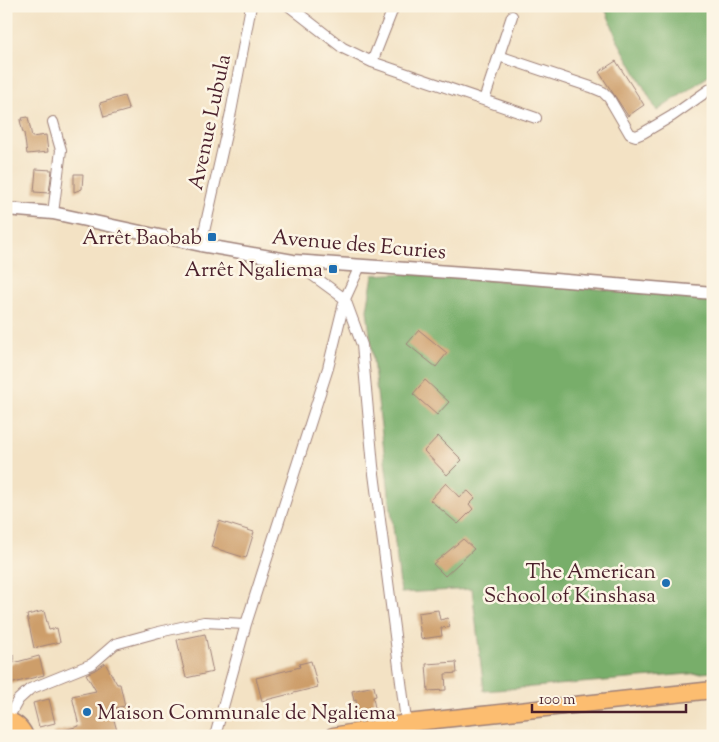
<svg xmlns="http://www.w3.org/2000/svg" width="719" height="742" font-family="'Sorts Mill Goudy',serif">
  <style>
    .forest { fill: #78ae6b; stroke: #61664b }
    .building { fill: #cd9e6a }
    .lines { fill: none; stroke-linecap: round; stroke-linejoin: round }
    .service-casing { stroke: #9e8078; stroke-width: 8 }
    .minor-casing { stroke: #9e8078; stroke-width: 12 }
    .tertiary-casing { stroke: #9e8078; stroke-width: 15 }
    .primary-casing { stroke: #9e8078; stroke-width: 19 }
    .service { stroke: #fff; stroke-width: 5 }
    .minor { stroke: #fff; stroke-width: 10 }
    .tertiary { stroke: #fff; stroke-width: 12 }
    .primary { stroke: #fcbd6f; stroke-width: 16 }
    .poi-dot { fill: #1f6fb2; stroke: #fcf5e5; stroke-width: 2 }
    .labels { text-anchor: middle; stroke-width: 5; stroke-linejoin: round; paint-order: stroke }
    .street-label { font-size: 21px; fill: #4a1f2b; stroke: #fcf5e5 }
    .poi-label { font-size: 21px; fill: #4a1f2b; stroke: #fcf5e5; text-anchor: end }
  </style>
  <rect width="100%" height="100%" fill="#fcf5e5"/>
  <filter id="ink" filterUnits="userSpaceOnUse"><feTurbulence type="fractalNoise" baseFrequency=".02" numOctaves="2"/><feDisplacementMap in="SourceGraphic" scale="10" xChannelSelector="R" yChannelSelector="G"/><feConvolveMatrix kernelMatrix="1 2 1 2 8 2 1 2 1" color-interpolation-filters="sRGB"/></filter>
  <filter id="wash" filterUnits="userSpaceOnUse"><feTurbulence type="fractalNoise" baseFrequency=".0096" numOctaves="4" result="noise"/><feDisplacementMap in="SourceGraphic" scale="20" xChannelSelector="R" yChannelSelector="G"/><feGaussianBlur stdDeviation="1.12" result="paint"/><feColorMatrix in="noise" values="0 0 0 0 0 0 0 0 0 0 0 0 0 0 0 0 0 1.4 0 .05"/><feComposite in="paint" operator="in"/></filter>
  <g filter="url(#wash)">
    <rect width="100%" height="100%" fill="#f3e2c4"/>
    <path class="forest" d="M604 6H713V73L657 111 619 43Z
      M408 273 564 286 713 299V672L484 691 472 589 401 593 367 310 373 275Z"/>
    <g id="blocks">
      <path class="building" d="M616 61 644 105 628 116 599 72Z
        M124 96 129 110 104 117 100 103Z
        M28 117 32 137 46 135 48 152 27 154 24 133H23L20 120H23L22 118Z
        M36 169 52 170 49 193 34 192Z
        M74 174H83L82 189 74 192Z
        M419 330 447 353 436 367 407 344Z
        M425 380 449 402 437 415 413 394Z
        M438 436 462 460 447 475 424 451Z
        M446 483 459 497 468 491 475 498 469 504 473 509 458 524 430 500Z
        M219 521 254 532 246 558 211 547Z
        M463 539 474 549 445 576 433 564Z
        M438 610 440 620 448 618 450 627 441 628 442 636 421 639 418 613Z
        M44 611 49 630 57 628 60 642 34 648 27 615Z
        M205 634 213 672 186 678 177 640Z
        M39 656 44 675 6 685V665Z
        M311 661 318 687 262 701 256 678 300 667 299 664Z
        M456 662 457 673 445 674 446 690 428 691 426 664Z
        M105 663 117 684H120L125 706 111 709 117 731 98 736H53V733L79 726 72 696 96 691 86 674 95 670Z
        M374 686 376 696 373 697 376 714 358 716 356 700 354 701 352 691Z
        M49 699 55 723 39 727 33 703Z"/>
    </g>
  </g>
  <g filter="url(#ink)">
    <use href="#blocks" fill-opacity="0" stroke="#9e8078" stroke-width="1"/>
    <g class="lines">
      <defs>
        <path id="service" d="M6 659 11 658"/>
        <path id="minor" d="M289 6 343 48 372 62 536 118
          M499 56 591 87 603 92 609 98 630 134 636 136 643 133 672 116 713 87
          M372 62 394 6
          M484 100 512 16
          M53 213 61 150 53 122
          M201 245 231 112 251 6
          M293 261 345 299 362 345 373 466 408 736
          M7 720 18 700 30 689 92 664 115 644 159 632 204 622 246 624
          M215 736 246 624 328 368 345 299 360 266"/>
        <path id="tertiary" d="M6 209 53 213 201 245 293 261 506 276 713 293"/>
        <path id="primary" d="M6 720C16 722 21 727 25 736
          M333 736 407 723 713 690"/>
      </defs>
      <use href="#service" class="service-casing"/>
      <use href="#minor" class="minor-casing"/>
      <use href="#tertiary" class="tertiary-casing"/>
      <use href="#primary" class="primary-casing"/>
      <use href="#service" class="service"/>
      <use href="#minor" class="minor"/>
      <use href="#tertiary" class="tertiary"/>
      <use href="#primary" class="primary"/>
    </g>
  </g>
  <g class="poi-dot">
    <rect x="207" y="232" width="10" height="10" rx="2.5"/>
    <rect x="328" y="264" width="10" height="10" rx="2.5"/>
    <circle cx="666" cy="583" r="5"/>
    <circle cx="87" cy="712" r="5"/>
  </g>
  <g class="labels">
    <g class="street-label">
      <text transform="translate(209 122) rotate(-78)" y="7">Avenue Lubula</text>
      <text transform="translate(359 244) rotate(5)" y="7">Avenue des Ecuries</text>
    </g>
    <g class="poi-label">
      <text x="202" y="244">Arrêt Baobab</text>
      <text x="323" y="276">Arrêt Ngaliema</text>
      <text x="656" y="578">The American<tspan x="656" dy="24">School of Kinshasa</tspan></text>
      <text x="97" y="719" text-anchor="start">Maison Communale de Ngaliema</text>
    </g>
  </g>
  <rect width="719" height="742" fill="none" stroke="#fcf5e5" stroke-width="25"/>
  <path d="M532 704v8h154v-8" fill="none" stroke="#4a1f2b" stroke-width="2.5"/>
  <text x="539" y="704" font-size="15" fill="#4a1f2b" stroke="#fcf5e5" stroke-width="4" paint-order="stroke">100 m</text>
</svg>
